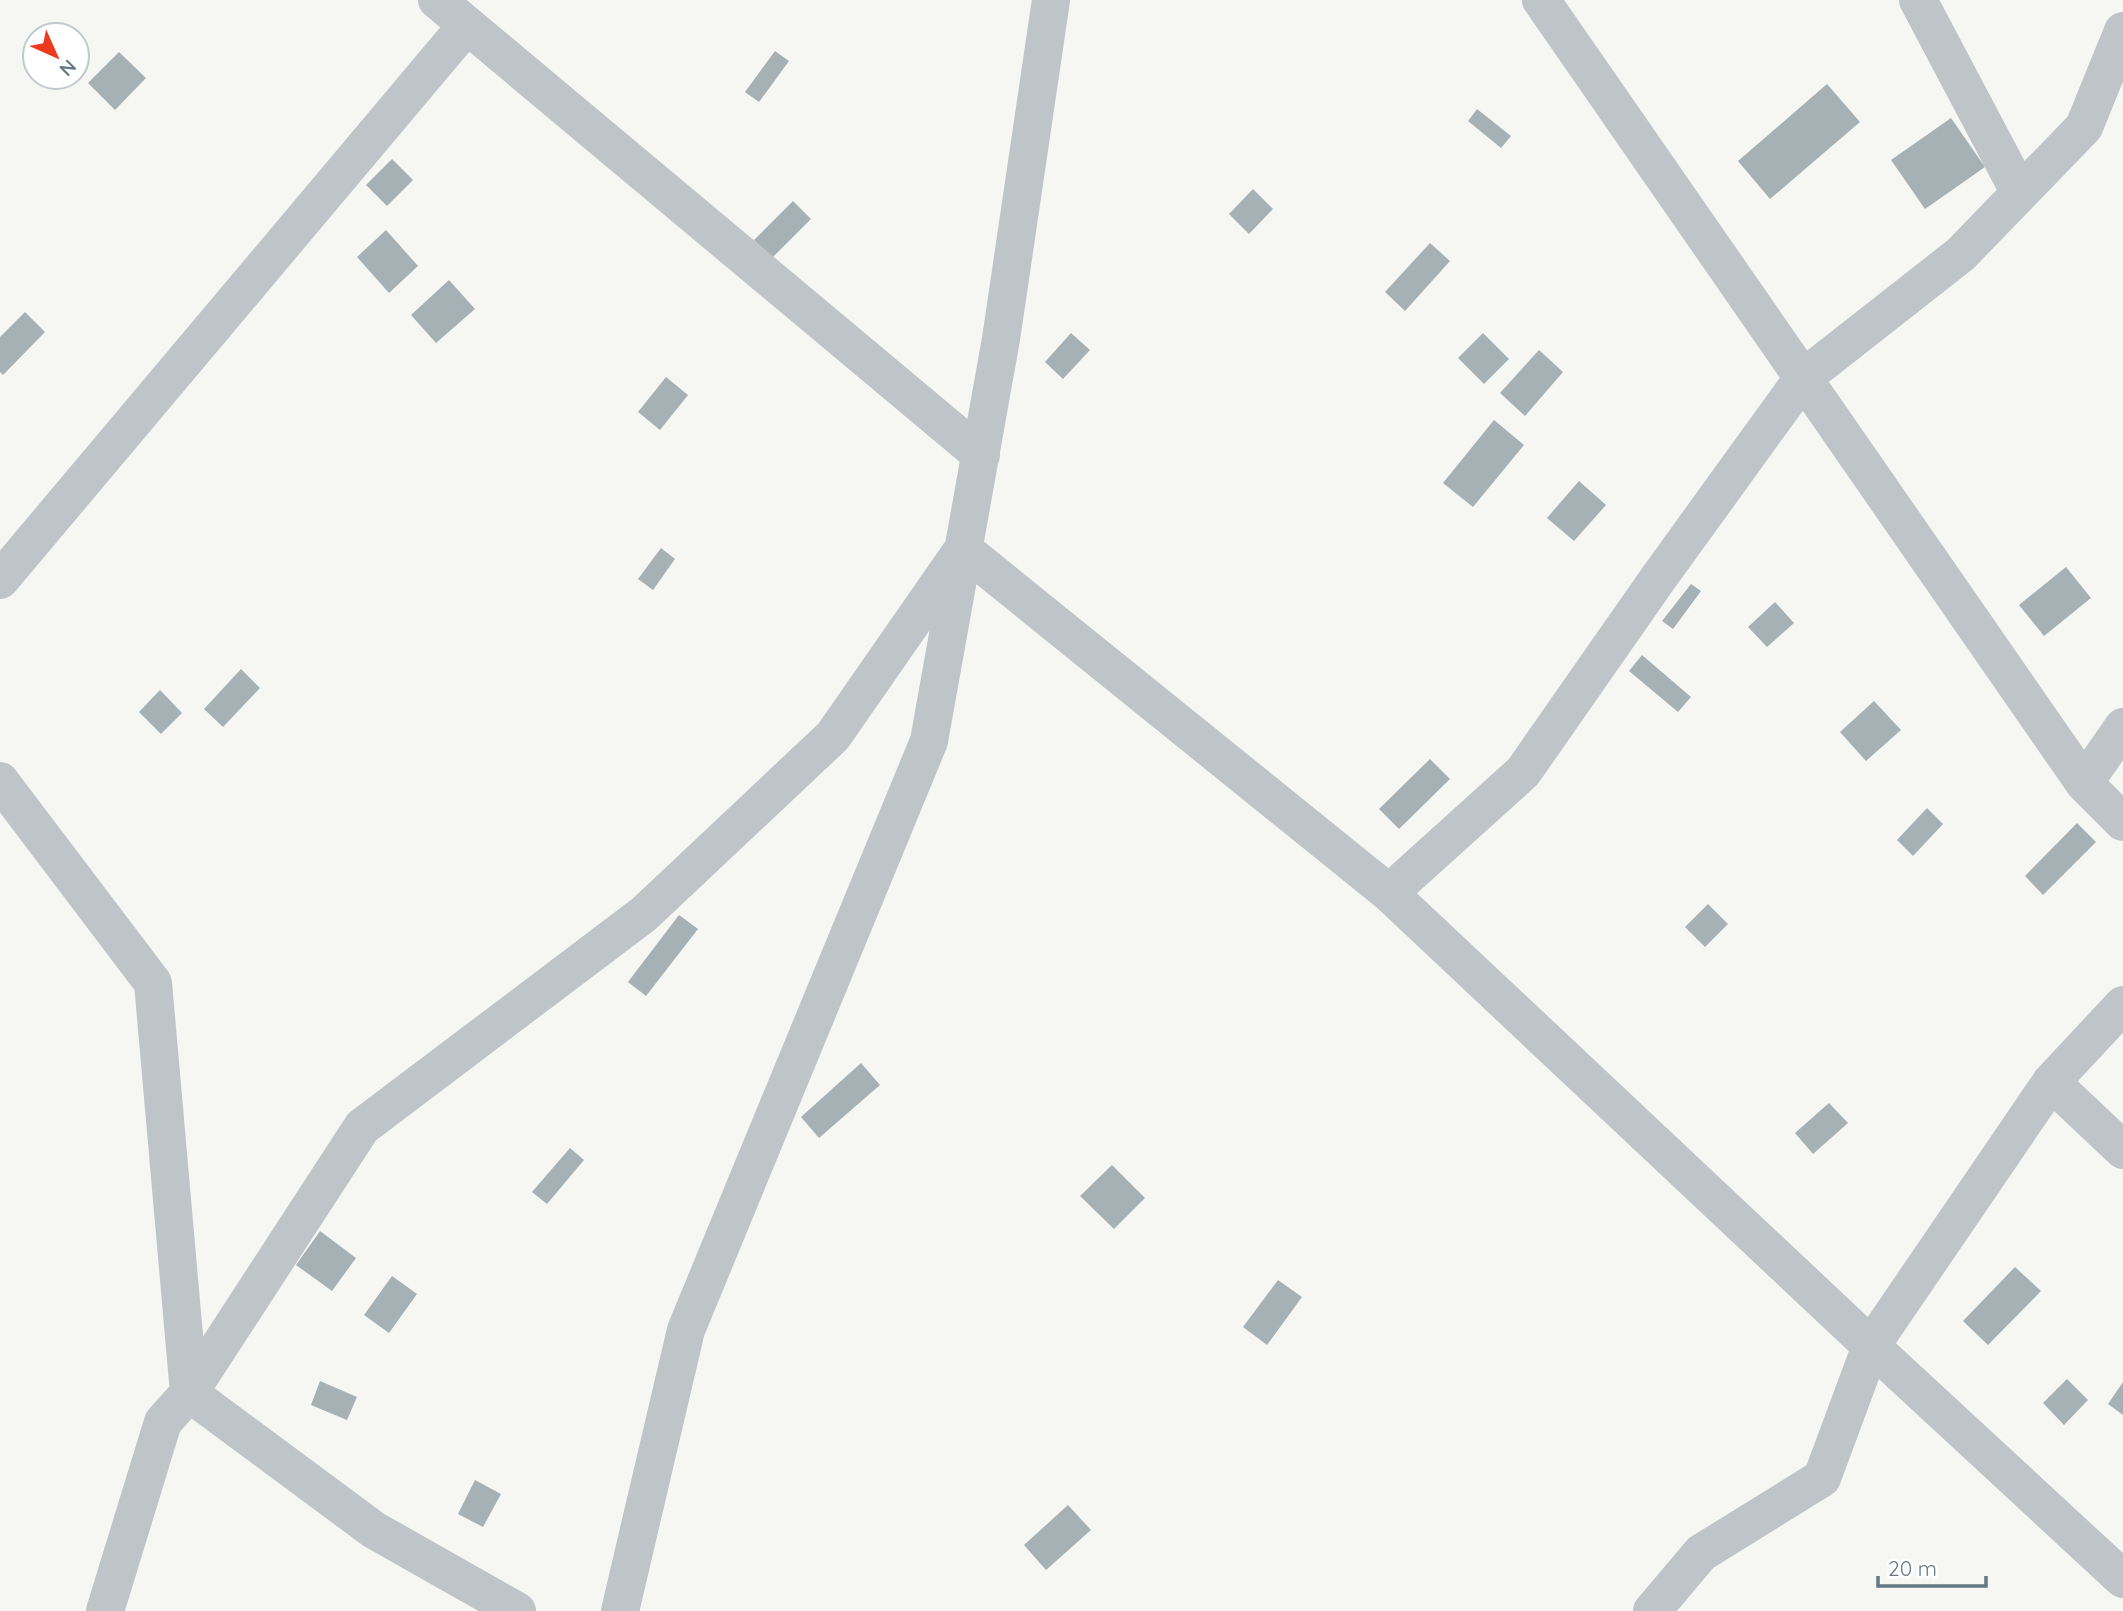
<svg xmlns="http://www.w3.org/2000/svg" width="2123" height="1611" font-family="Quicksand,sans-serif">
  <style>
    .building { fill: #a6b1b5 }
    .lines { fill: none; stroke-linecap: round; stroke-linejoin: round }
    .street { stroke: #bec4c7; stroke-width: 38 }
  </style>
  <rect width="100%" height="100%" fill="#f6f6f2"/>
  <path class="building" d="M775 51 789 61 759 102 745 92Z
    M119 52 146 78 115 110 88 83Z
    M1827 84 1860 122 1770 199 1738 161Z
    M1477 109 1511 136 1501 148 1468 121Z
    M1951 118 1985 167 1925 209 1891 160Z
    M392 159 413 180 387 206 366 185Z
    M1253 189 1273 209 1249 234 1229 214Z
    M793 201 811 219 772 258 754 240Z
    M386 230 418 266 389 293 357 257Z
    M1430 243 1450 261 1405 311 1385 292Z
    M449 280 475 309 436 343 411 315Z
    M25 312 45 332 3 375 0 372V337Z
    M1071 333 1090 350 1063 379 1045 362Z
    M1483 333 1509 359 1484 384 1458 358Z
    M1539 350 1563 372 1525 416 1500 393Z
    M666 377 688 395 660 430 638 412Z
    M1494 420 1524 445 1473 507 1443 483Z
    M1579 481 1606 505 1574 541 1547 518Z
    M661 548 675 559 653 590 638 579Z
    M2066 567 2091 598 2044 636 2019 605Z
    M1691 584 1701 591 1673 629 1662 621Z
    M1775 602 1794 623 1767 647 1748 627Z
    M1642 655 1691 697 1678 712 1629 671Z
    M241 669 260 688 223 727 204 709Z
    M160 690 182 713 161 734 139 712Z
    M1874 701 1901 730 1866 761 1840 732Z
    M1430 759 1450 779 1399 829 1379 809Z
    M1927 808 1943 824 1913 856 1897 840Z
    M2077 823 2096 842 2043 895 2025 876Z
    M1708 904 1728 924 1705 947 1685 927Z
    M679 915 698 929 646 996 628 982Z
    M861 1063 880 1085 819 1138 801 1117Z
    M1829 1103 1848 1123 1813 1154 1795 1133Z
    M570 1148 584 1160 547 1204 532 1192Z
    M1112 1165 1145 1198 1114 1229 1080 1196Z
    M320 1231 356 1258 332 1291 296 1265Z
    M2015 1267 2041 1291 1988 1345 1963 1321Z
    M392 1276 417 1294 389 1333 364 1315Z
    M1278 1280 1302 1297 1267 1345 1243 1327Z
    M2067 1379 2088 1400 2064 1425 2043 1403Z
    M320 1381 357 1397 347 1420 311 1405Z
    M2123 1382V1415L2108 1404Z
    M475 1480 501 1494 483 1527 458 1514Z
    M1068 1505 1091 1530 1046 1570 1024 1545Z"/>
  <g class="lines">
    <path class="street" d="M437 0 981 455
      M1541 0 2084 783 2123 822
      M1918 0 2020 193
      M0 580 467 25
      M0 781 153 983 189 1393 374 1530 517 1611
      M2084 783 2123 727
      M1389 893 1523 772 1657 580 1803 378 1961 254 2084 127 2123 31
      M2051 1082 2123 1150
      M105 1611 163 1422 189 1393 362 1127 644 914 833 736 963 549 1389 893 1871 1346 2123 1579
      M620 1611 686 1330 929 741 1001 339 1051 0
      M1652 1611 1701 1553 1822 1478 1871 1346 2051 1082 2123 1005"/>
  </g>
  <g transform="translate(56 56) rotate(135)"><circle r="33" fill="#ffffff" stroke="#c1c9ce" stroke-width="2"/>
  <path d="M0-5L12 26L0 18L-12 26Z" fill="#eb3a1d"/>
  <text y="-10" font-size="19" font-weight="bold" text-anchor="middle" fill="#637984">N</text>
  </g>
  <path d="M1878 1576v10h108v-10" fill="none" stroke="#637984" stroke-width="3.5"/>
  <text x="1888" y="1576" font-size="21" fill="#637984" stroke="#ffffff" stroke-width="5" paint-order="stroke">20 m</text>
</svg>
